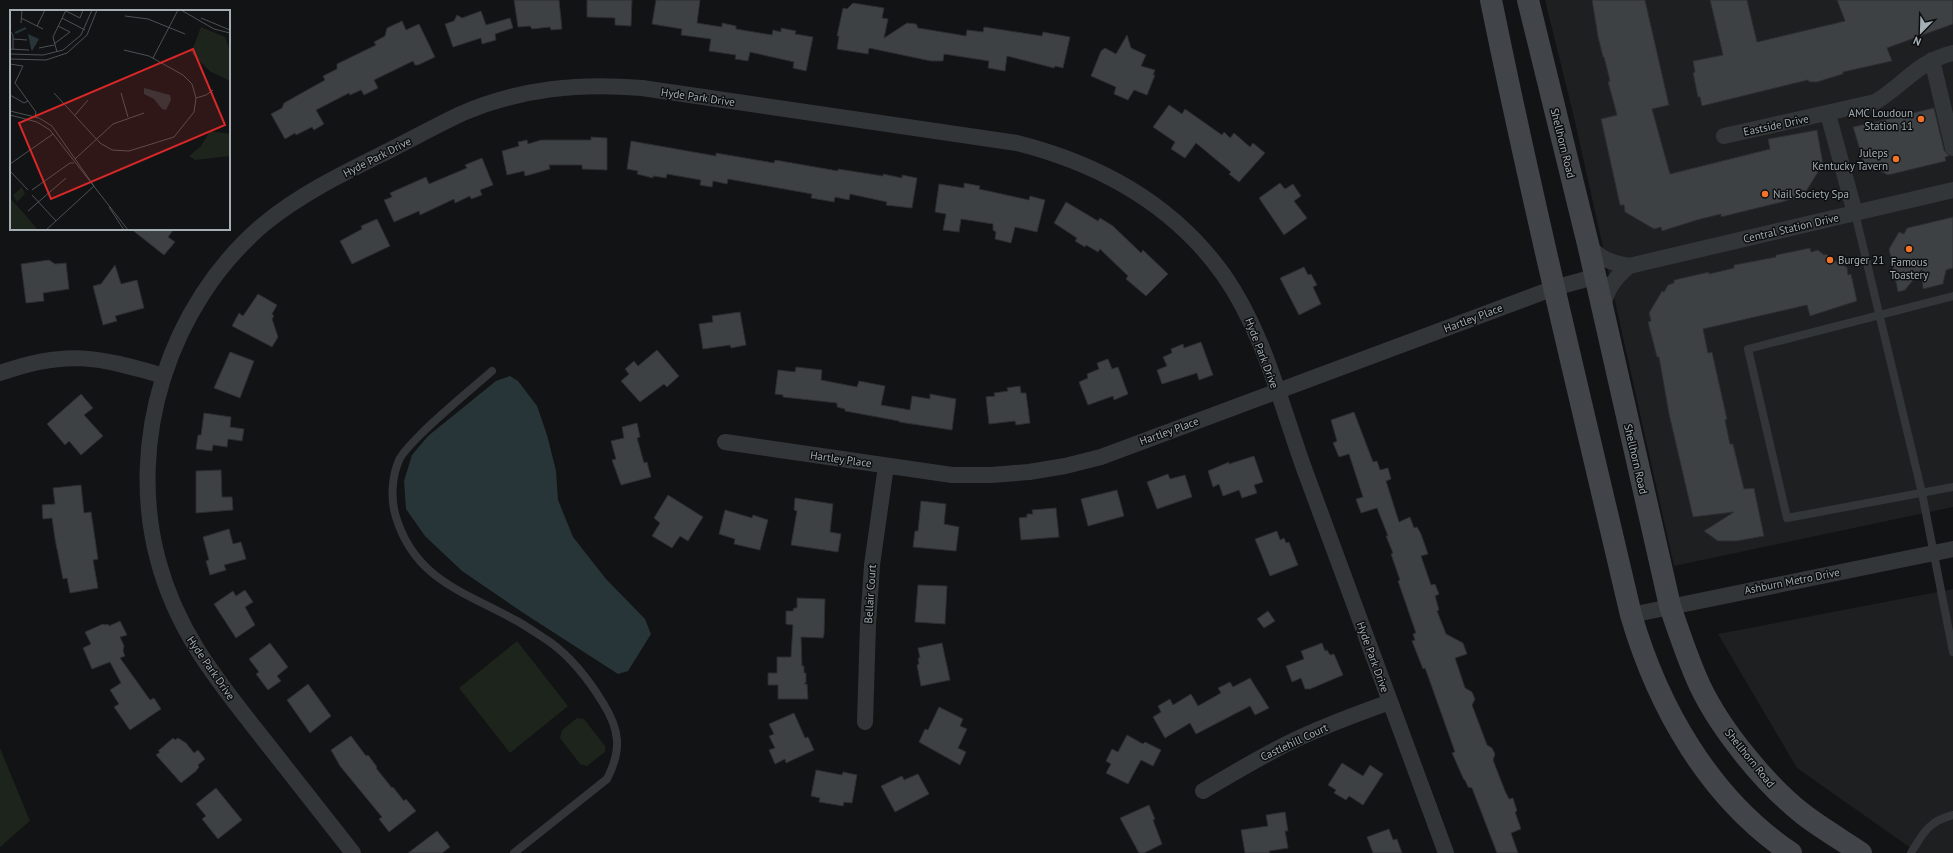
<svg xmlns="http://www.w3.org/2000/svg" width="1953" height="853" font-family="'PT Sans',sans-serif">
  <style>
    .built { fill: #1e1f21 }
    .green { fill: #1d241c }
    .water { fill: #283538 }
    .building { fill: #3e4144; stroke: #2c2d30 }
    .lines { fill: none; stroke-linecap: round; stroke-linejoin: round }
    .lane { stroke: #333639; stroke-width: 8 }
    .street { stroke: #333639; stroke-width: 16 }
    .secondary { stroke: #414549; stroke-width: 22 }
    .poi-dot { fill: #f4732a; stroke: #0d0e0f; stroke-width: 1.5 }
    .labels { text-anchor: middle; stroke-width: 3; stroke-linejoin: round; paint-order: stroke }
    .street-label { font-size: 11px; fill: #a3aeb5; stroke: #0d0e0f }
    .poi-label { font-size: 11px; fill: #a3aeb5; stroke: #0d0e0f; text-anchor: end }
    .inset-river { fill: none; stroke: #283538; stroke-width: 2 }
    .inset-road { fill: none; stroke: #4c5154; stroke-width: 1 }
    .view { fill: #d62828; fill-opacity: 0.15; stroke: #d62828; stroke-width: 2 }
    .inset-edge { fill: none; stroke: #a3aeb5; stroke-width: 2 }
  </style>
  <rect width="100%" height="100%" fill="#121314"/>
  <path class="built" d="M1545 0H1953V507L1674 566 1576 126Z
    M1953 589V853H1918L1797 768 1718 634Z"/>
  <path class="green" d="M517 641 568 706 510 753 459 688Z
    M577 718 584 719 605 746V752L587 766 580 764 560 738 562 730Z
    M0 748 30 821 0 847Z"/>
  <path class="water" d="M510 376 518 381 537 406 547 435 556 471 558 500 573 537 606 579 645 619 651 634 628 671 618 674 525 614 462 571 425 536 406 509 404 481 412 455 428 436 496 381Z"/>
  <path class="building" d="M514 0H559L562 29 551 30 550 27 532 29 530 26 518 27Z
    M587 0H632L631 26 615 25V18L587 17Z
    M656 0H700L697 23 722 27V23L736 26V29L772 35 773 30 781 32V28L796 31 795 34 813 37 806 71 793 68 794 62 750 52 748 61 735 59 736 55 709 51 711 39 681 35 682 29 652 24Z
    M1592 0H1645L1669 105 1652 109 1670 174 1770 149 1768 139 1817 130 1823 164 1805 193 1798 194V197L1782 202 1721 217V214L1697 220 1662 231 1661 227 1654 229 1625 212 1624 205H1620L1601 119 1617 115 1608 82 1610 81 1604 57H1603L1598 37Z
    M1710 0H1747L1757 42 1845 21 1837 0H1953V24L1887 48 1892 61 1843 72V74L1817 82H1809L1808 80 1702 106 1700 97H1698L1693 73 1695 72 1693 61 1723 55Z
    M853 3 884 8 882 18 888 19 884 38 907 23 916 24 918 28 966 36 967 30 983 32 984 27 1042 36 1043 32 1070 37 1063 68 1055 66 1054 68 1007 56 1005 71 988 68 989 61 944 54 943 61H931L869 48 868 54 837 49 839 36H837L843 8 847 9Z
    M481 11 486 25 510 18 513 28 495 34 496 40 482 44 481 38 453 47 445 24 454 21 457 15 462 18Z
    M402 21 406 30 419 24 435 57 418 65H415L413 61 374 80 378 88 364 95 361 90 350 95 349 93 316 110 324 124 314 130 312 127 296 135 295 133 285 139 271 114 282 108 284 103 325 80 323 76 337 69V64L376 45 374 42 385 36 387 28Z
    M1127 35 1131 48 1146 55 1141 66 1155 70 1153 75H1155L1147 95 1134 90 1128 100 1114 94 1116 87 1091 76 1101 51 1105 48 1116 54Z
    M1169 105 1182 114 1185 109 1222 135 1224 132 1230 138 1234 133 1250 147 1253 143 1265 153 1239 182 1229 174 1231 172 1196 143 1185 158 1171 149 1175 142 1153 127Z
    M1934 108 1944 150 1949 156 1945 157 1946 161 1888 175 1864 163 1853 127Z
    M591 137 607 138V170L582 169V165H549L550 169 536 173 525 176 524 171 507 175 502 151 519 146 518 142 527 140 528 144 541 140H591Z
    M631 141 716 156V153L774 163 775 160 838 171V169L883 176V174L902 178V175L917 178 912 208 886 205 887 202 850 194 849 200 835 197 834 202 811 198 812 194 728 179 727 184 713 181 712 187 700 185 701 180 667 174 666 178 653 176V178L637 174 638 171 627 169Z
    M482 158 493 185 480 190 482 195 471 199 470 196 455 203 454 199 420 215 419 211 394 222 384 200 392 197 390 193 426 177 429 184 467 168 465 165Z
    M964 183 980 186 979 189 1029 200 1030 196 1045 200 1037 232 1015 227 1011 243 995 239 996 232 993 230V224L961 219 959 232 943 230 946 214 935 212 939 184 964 188Z
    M1280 183 1285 189 1293 184 1301 196 1294 201 1307 218 1284 235 1259 198Z
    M1066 202 1098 221 1100 218 1113 226 1141 253 1143 250 1168 274 1146 296 1126 279 1128 276 1100 249 1098 252 1086 245 1085 247 1075 241 1077 238 1054 223Z
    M1953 217V268L1946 270 1943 284 1923 289 1922 269 1905 290 1898 292 1889 249 1899 232 1904 234 1907 228Z
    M377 219 390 246 352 264 340 241 362 229 361 226Z
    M131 229H174L168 237 175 242 164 255Z
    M1810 248 1811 252 1818 250 1824 255 1826 254 1841 265 1847 267 1848 275 1851 274 1857 301 1810 316 1807 305 1703 329 1708 353 1712 352 1727 419 1725 420 1730 444H1733L1744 489 1754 488 1764 536 1737 541H1718L1704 531 1734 512 1693 517 1669 414 1659 357H1657L1648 322 1651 321 1649 313 1662 291 1664 292 1668 285 1674 283V280L1709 272V274L1734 268V265L1776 257V255Z
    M49 260 55 264 66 263 69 289 43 293 44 301 26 303 21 264Z
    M115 265 121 284 137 280 144 308 115 316 117 321 103 325 93 286 101 284Z
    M1304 267 1308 275 1311 274 1317 285 1313 287 1321 304 1299 315 1280 278Z
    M258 294 277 305 272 314 274 316 272 319 278 337 272 347 232 326 239 313 243 316Z
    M740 312 746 345 731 348 730 345 703 349 699 324 713 322 712 316Z
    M1201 342 1213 375 1199 380 1197 373 1162 384 1157 370 1167 366 1163 357 1172 353 1171 349 1183 344 1184 348Z
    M657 350 679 376 667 387 664 384 640 402 621 381 629 374 625 369 634 361 638 366Z
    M230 352 254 361 240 398 214 388Z
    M1108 359 1112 369 1118 367 1128 394 1114 400 1113 396 1088 405 1079 382 1088 378 1087 374 1099 369 1097 363Z
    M796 367 822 370 821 380 857 387 859 381 885 386 881 405 910 410 912 396 930 399V394L956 399 952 430 899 422V421L845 411V409L837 407V403L783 397V395L775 394 778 370 795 372Z
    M1020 386 1021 393H1026L1030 423 1016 425 1015 421 989 424 986 397 995 396 994 393 1008 391 1007 388Z
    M81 394 93 408 84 415 103 436 81 455 69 441 65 445 47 424Z
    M1354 412 1373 462 1377 461 1380 470 1388 468 1391 479 1386 481 1399 522 1410 517 1414 528 1417 527 1421 534 1428 554 1421 556 1431 585 1435 584 1439 594 1435 596 1439 610 1437 611 1446 634 1463 643 1467 654 1455 658 1465 688 1472 692 1475 699 1472 705 1487 745 1492 748 1495 754 1493 760 1505 791 1509 799 1513 798 1517 811 1515 812 1521 829 1511 833 1518 853H1497L1472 788 1468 787 1465 780H1464L1452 753 1455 752 1428 676 1425 668 1423 669 1412 641 1415 640 1413 634 1416 633 1398 581 1400 580 1391 554 1393 553 1386 536H1388L1377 508 1361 513 1356 499 1363 497 1349 454 1339 457 1333 443 1337 441 1331 420Z
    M204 413 231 417 230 427 244 429 242 441 228 439 227 447 213 445 212 451 196 449 198 435H201Z
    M637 423 640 437 637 438 644 463 647 462 651 477 621 485 612 460 616 459 611 441 624 438 622 427Z
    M1254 456 1263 482 1254 485 1257 493 1242 498 1239 490 1223 496 1219 484 1213 487 1208 471 1229 462V464Z
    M221 470 222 497H232L233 510 196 513V471Z
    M1168 474 1170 479 1185 475 1192 497 1157 509 1147 482Z
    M81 485 84 513 91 512 98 559 93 560 98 588 70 593 67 578 63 579 55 539 52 518 43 519 42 505 55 504 53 488Z
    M1117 490 1124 516 1088 526 1081 499Z
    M668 495 703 517 688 541 680 536 672 548 652 536 660 523 654 518Z
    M795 498 833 504 830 532 841 534 838 552 791 545 797 511 794 510Z
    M921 501 946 504 944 524 959 527 956 551 913 547 915 531H918Z
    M1056 508 1059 537 1021 540 1019 518 1027 517V514H1033L1032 510Z
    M725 510 752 518 753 515 768 520 760 550 734 544 735 539 719 534Z
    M229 529 233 544 241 542 246 559 224 565 226 570 210 575 206 561 209 560 203 537Z
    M1277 531 1280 540 1284 538 1286 543 1289 542 1298 565 1270 576 1255 539Z
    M918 585 947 586 945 624 915 622Z
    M245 590 253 602 245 607 255 625 236 638 214 604 233 591 236 596Z
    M797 598 825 599 824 634 823 638 801 637 802 666H804V673H806V682L804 684H807L808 699H778V685H768V673H777V657H791L793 625 786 624V611H793L794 608H797Z
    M1268 611 1275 621 1264 628 1257 619Z
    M120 621 127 635 120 637 124 646 123 651 125 656 120 658 150 700 154 698 161 709 130 730 114 707 119 704 110 690 121 683 110 662 92 669 83 648 91 644 85 632 103 624 104 625 108 624 109 626Z
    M270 643 288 667 277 676 281 681 268 690 256 674 259 672 249 659Z
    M942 643 950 680 921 686 917 665 919 664 918 658H920L918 648Z
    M1322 643 1325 651 1327 650 1330 655 1334 654 1343 675 1310 689H1305L1301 678 1292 682 1286 666 1304 659 1301 651Z
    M1250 678 1269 708 1255 715 1250 706 1196 734 1190 723 1165 738 1153 717 1161 712 1158 706 1170 699 1173 705 1191 694 1198 706 1221 693 1218 688 1230 682 1233 687Z
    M308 684 331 716 310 733 287 700Z
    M939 707 963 719 960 726 967 729 958 748 966 752 960 765 919 742 925 729 928 730Z
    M794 713 805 738 808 737 814 750 786 763 785 759 775 764 769 750 775 748 769 736 774 734 769 724Z
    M1127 735 1143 744 1145 742 1161 750 1153 766 1141 760 1128 784 1106 773 1111 764 1106 761 1112 749 1118 752Z
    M351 736 366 756 368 755 377 767 376 768 392 788 393 787 404 801 406 799 416 811 389 832 379 819 382 817 340 766 331 750Z
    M173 738 175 740 178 738 186 743 194 753 198 750 205 759 198 765 199 767 196 771 181 783 156 755 160 752 158 751Z
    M1342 763 1363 776 1370 765 1383 774 1363 805 1349 796 1346 800 1334 793 1336 790 1328 785Z
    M816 770 842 775 843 772 857 775 852 803 844 802 843 806 819 802 820 798 811 796Z
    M918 774 929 794 895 812 881 786 902 776 904 780Z
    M216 788 242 820 218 839 202 819 206 816 196 804Z
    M1149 805 1155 819 1153 820 1162 844 1144 853H1139L1120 818Z
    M1285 812 1288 831H1285L1288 848 1269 851 1270 853H1245L1241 830 1268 826 1266 815Z
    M1389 829 1393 840 1397 839 1402 853H1373L1367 837Z
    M437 831 450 847 442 853H408Z"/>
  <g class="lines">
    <path class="lane" d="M1855 213 1922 493 1953 652
      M1953 296 1748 349 1787 518 1953 487
      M492 371C468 392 443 412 420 435 414 441 405 450 400 458 392 475 390 498 396 517 415 580 465 592 517 621 528 627 539 635 550 642 572 658 589 680 603 703 620 730 622 750 607 779L514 853
      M1911 853C1923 833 1929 821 1953 815"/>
    <path class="street" d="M1932 60 1953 148
      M1828 114 1855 213
      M1724 136 1875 102C1904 85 1918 61 1953 53
      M1588 244C1598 258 1611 263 1629 266L1953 190
      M1603 307C1607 288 1614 279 1629 266
      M0 373C67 349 98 357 164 376
      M725 442 952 475H991L1029 472 1065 466 1101 457 1554 288 1594 277
      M1631 615 1953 549
      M865 722 868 624 872 565 886 466
      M1203 791C1234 773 1266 753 1299 738 1329 724 1359 713 1390 702
      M353 853C322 814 292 775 261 736 217 680 177 632 158 560 126 441 169 304 264 224 303 192 348 171 392 149 416 137 439 124 463 113 522 88 579 83 642 88L1017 143C1100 164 1172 203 1223 274 1264 332 1281 405 1305 471 1352 598 1399 726 1446 853"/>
    <path class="secondary" d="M1491 0C1533 206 1583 410 1631 615 1658 707 1709 798 1791 853
      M1528 0 1588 244 1670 606C1679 633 1688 660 1700 686 1721 730 1765 784 1803 814 1821 828 1842 840 1861 853"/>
  </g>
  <g class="poi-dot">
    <circle cx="1921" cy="119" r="4"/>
    <circle cx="1896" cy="159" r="4"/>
    <circle cx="1765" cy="194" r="4"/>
    <circle cx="1909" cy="249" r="4"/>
    <circle cx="1830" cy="260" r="4"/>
  </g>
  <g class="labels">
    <g class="street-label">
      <text transform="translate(698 97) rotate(8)" y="4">Hyde Park Drive</text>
      <text transform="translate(1776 125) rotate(-12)" y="4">Eastside Drive</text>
      <text transform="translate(1563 143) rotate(76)" y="4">Shellhorn Road</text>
      <text transform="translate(377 157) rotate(-27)" y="4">Hyde Park Drive</text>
      <text transform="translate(1791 228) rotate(-13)" y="4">Central Station Drive</text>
      <text transform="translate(1473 318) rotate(-21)" y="4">Hartley Place</text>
      <text transform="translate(1262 353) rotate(69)" y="4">Hyde Park Drive</text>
      <text transform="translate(1169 431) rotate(-20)" y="4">Hartley Place</text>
      <text transform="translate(841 459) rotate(8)" y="4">Hartley Place</text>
      <text transform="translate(1636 459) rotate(77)" y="4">Shellhorn Road</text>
      <text transform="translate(1792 581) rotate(-11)" y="4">Ashburn Metro Drive</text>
      <text transform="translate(870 594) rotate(-86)" y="4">Bellair Court</text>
      <text transform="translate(1373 657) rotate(70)" y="4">Hyde Park Drive</text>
      <text transform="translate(211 668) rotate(55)" y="4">Hyde Park Drive</text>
      <text transform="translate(1294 742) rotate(-25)" y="4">Castlehill Court</text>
      <text transform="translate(1750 758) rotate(51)" y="4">Shellhorn Road</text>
    </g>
    <g class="poi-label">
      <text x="1913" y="117">AMC Loudoun<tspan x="1913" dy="13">Station 11</tspan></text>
      <text x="1888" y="157">Juleps<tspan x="1888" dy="13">Kentucky Tavern</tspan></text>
      <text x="1773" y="198" text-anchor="start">Nail Society Spa</text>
      <text x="1838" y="264" text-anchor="start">Burger 21</text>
      <text x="1909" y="266" text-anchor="middle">Famous<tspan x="1909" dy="13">Toastery</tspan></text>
    </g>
  </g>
  <g transform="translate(10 10)">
    <rect width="220" height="220" fill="#121314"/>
    <path d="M191 17 215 27 220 41V71L201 62 181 43ZM200 121 220 124V146L185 150 179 146 191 136ZM12 177 15 184 7 192 3 185ZM0 188 18 208 28 220H0Z" fill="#1d241c"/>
    <path d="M18 24 29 29 22 41 21 39ZM134 78 160 85 161 90 156 100 152 99 144 89 134 84Z" fill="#283538"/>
    <path class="inset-river" d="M5 23 16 18"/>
    <path class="inset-road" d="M171 0 204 19 220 23M56 1 70 8 73 0M115 6 138 9 175 24M11 8 33 19M52 8 75 20M191 8 220 20M11 13 12 0M27 16 35 0M0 21 3 25V39M3 29 17 30M44 34 60 22 48 16M29 38 44 35M0 39 19 40M47 42 43 27 56 0M0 44 33 45 53 40 71 25 82 0M143 48 168 0M0 49 36 50 57 43 77 25 87 0M0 54 13 56 5 73 26 102 25 107M44 83 90 133 102 140 119 141 164 127 184 102 186 88 182 74 173 65 139 46 114 40M111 83 118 107M0 85 14 93 18 91M186 88 196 85 203 80M0 101 29 108 42 116 84 176M0 105 27 112 40 120 118 220M65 105 78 90M65 149 103 114 134 103M0 154 43 124M0 161 18 180M22 180 60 153H64M22 185 46 211M99 197 114 220M18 201 56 168M36 220 84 176"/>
    <path class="view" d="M183 39 215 115 41 189 9 113Z"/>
    <rect width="220" height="220" class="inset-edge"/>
  </g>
  <g transform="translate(1921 32) rotate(203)" stroke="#0d0e0f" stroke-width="3" paint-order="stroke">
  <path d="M0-3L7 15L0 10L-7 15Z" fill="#a3aeb5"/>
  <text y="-6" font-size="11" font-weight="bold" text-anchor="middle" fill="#a3aeb5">N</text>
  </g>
</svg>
